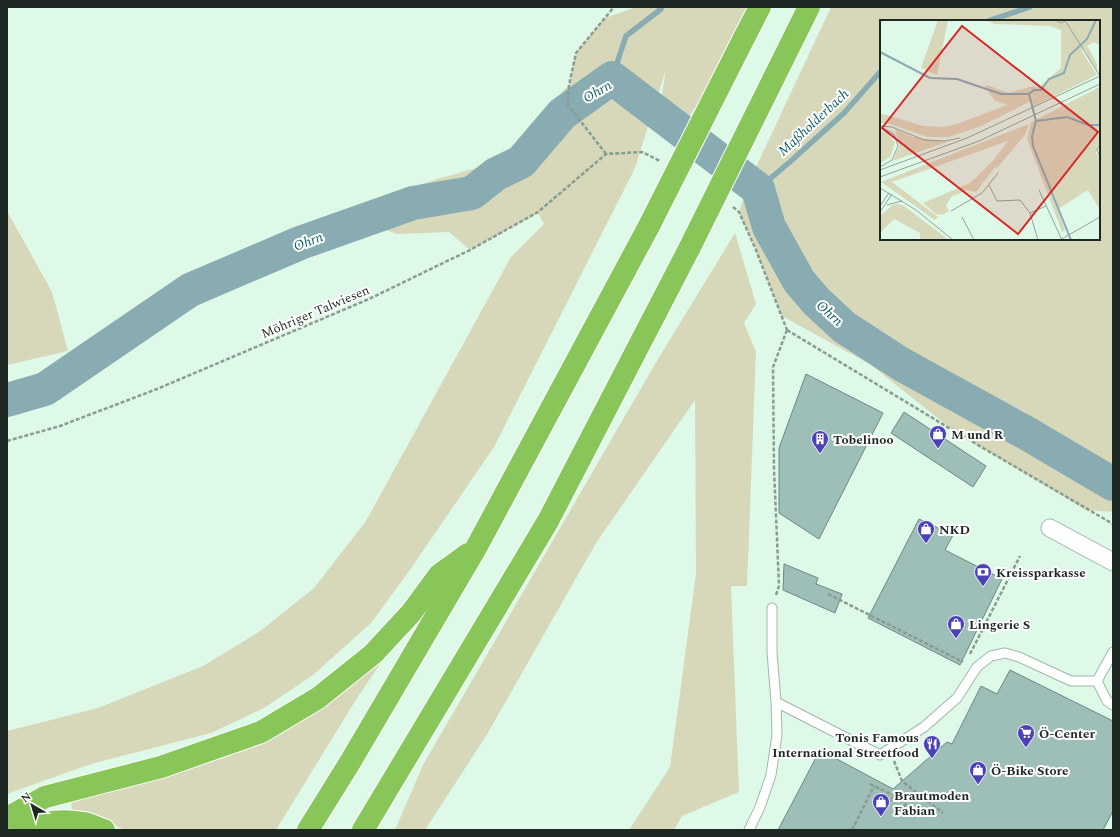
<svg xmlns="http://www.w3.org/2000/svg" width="1120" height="837" font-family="Spectral,serif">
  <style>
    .green { fill: #d7d8ba; fill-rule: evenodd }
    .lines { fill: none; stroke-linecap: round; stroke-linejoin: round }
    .stream { stroke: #88acb2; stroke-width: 5.5 }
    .river { stroke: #88acb2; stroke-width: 34 }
    .building { fill: #9ebeb8; stroke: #6a8984 }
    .service-casing { stroke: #9fb9a9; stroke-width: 11 }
    .minor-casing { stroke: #9fb9a9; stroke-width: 19 }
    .motorway-casing { stroke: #fff; stroke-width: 24 }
    .path { stroke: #899c90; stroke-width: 2.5; stroke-dasharray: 4 2; stroke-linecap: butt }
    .service { stroke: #fff; stroke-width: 9 }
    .minor { stroke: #fff; stroke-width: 17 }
    .motorway { stroke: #88c65a; stroke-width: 22 }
    .motorway-bridge-casing { stroke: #fff; stroke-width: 24; stroke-linecap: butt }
    .motorway-bridge { stroke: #88c65a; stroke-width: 22 }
    .labels { text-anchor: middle; stroke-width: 4; stroke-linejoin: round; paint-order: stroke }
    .street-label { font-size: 13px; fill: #1e2822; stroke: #fefefe }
    .poi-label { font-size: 13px; font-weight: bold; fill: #1e2822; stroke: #fefefe; text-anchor: start }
    .water-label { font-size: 14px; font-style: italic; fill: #0d5c65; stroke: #fefefe }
    .inset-river { fill: none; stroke: #88acb2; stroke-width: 2 }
    .inset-road { fill: none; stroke: #91a599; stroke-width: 1 }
    .view { fill: #d62828; fill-opacity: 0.15; stroke: #d62828; stroke-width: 2 }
    .inset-edge { fill: none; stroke: #1e2822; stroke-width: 2 }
  </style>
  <rect width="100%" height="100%" fill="#def9e8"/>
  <path class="green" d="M636 7H760L744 38 688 118 659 113 666 69 635 168 494 447 412 567 371 623 313 675 264 708 211 733 91 764 7 794V731L98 708 203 666 259 632 314 588 366 521 511 257 544 224 538 213 470 250 449 232 397 234 361 221 366 203 434 180 508 159 535 122 569 85 576 53 605 18Z
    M831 7H1113V512L1086 510 954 431 871 365 782 316 756 250 739 212 749 182ZM881 21H1099V239H881Z
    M7 211 52 292 68 351 7 365Z
    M735 233 756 304 744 323 756 352 747 586H731L739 792 682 816 674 830H629L670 767 696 574 695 400 596 543 486 736 425 830H395L423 765 655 364Z
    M387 654 357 698 276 830H124L110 822 72 813 71 796 191 765Z"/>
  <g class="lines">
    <path class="stream" d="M988 21 1030 7
      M612 78 626 36 661 9V7
      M758 189 792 160 844 113 881 71"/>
    <path class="river" d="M7 400 45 389 190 290 300 243 413 203 472 193 496 174 521 162 562 114 612 78 758 189 769 227 799 281 816 301 844 327 901 364 1028 434 1113 484"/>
  </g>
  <path class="building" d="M806 374 883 413 819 539 779 513V448Z
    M904 412 986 466 973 487 891 433Z
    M919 519 953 535 945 550 1002 579 960 665 868 618Z
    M784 564 818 578 816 584 842 594 835 613 783 590Z
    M1010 670 1113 721V811L1103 830H778L820 750 893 789 947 742 952 744 981 686 997 694Z"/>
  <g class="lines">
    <defs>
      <path id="service" d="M1113 652 1097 681 1107 701 1113 705
        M776 702 880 755 924 727 957 698 977 667 991 656 1005 653 1019 657 1071 681H1097
        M749 830 760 807 771 775 777 735 776 702 772 652V608"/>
      <path id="minor" d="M1050 528 1113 562"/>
      <path id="motorway" d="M744 38 760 7
        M7 818 45 797 161 767 261 732 318 698 373 654 411 613 439 575 468 554
        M21 830C41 822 62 819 83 823 90 824 97 828 104 830
        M308 830 349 764 476 548 649 226
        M363 830 548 521 690 247"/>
    </defs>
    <use href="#service" class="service-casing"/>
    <use href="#minor" class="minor-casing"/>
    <use href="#motorway" class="motorway-casing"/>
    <path class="path" d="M606 154 568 105 569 85 576 53 614 7
      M733 207 739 212 756 250 787 330
      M787 330 954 431 1113 524
      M7 441 60 426 157 389 369 299 470 250 538 212 606 154 642 152 660 161
      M828 594 963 662
      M776 595 779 586 774 469 773 367 787 330
      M970 654 1020 556
      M894 761 902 781 943 813
      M870 784 907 802
      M891 801 894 796
      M904 807 914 791
      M915 813 918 808
      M847 829 849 830
      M852 830 874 786"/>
    <use href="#service" class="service"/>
    <use href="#minor" class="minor"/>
    <use href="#motorway" class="motorway"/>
    <defs>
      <path id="motorway-bridge" d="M649 226 744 38
        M690 247 809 7"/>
    </defs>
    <use href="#motorway-bridge" class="motorway-bridge-casing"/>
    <use href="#motorway-bridge" class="motorway-bridge"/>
  </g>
  <defs>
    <symbol id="shop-pin" viewBox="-11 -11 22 30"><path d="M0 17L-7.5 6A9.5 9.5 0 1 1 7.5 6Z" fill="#4b42b8" stroke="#fefefe"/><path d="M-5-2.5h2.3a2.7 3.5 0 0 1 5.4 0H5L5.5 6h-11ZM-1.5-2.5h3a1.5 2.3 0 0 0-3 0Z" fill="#fff"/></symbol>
    <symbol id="building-pin" viewBox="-11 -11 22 30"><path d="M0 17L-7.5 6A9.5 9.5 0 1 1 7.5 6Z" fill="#4b42b8" stroke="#fefefe"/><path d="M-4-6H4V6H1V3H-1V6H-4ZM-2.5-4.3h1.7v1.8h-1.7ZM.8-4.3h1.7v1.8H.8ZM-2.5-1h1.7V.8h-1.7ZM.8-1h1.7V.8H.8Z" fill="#fff"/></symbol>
    <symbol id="bank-pin" viewBox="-11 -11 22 30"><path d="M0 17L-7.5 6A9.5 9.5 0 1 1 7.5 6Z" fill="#4b42b8" stroke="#fefefe"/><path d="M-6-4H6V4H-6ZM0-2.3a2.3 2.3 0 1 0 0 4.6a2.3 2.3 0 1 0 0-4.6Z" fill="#fff"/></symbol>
    <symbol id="supermarket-pin" viewBox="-11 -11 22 30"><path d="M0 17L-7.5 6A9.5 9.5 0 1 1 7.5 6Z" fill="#4b42b8" stroke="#fefefe"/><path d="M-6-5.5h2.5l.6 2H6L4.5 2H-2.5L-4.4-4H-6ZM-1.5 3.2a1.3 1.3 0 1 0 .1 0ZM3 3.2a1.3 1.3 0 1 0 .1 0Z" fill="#fff"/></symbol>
    <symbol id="restaurant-pin" viewBox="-11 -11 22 30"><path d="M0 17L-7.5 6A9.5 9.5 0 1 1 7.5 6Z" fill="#4b42b8" stroke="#fefefe"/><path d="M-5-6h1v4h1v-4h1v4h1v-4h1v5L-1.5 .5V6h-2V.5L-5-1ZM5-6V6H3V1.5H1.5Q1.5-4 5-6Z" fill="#fff"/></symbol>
  </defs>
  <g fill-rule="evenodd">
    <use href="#shop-pin" x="928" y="424" width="20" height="27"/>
    <use href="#building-pin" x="810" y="429" width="20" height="27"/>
    <use href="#shop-pin" x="916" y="519" width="20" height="27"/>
    <use href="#bank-pin" x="973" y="562" width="20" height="27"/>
    <use href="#shop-pin" x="946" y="614" width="20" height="27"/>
    <use href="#supermarket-pin" x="1016" y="723" width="20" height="27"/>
    <use href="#restaurant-pin" x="922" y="734" width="20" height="27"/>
    <use href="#shop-pin" x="968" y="760" width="20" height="27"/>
    <use href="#shop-pin" x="871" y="792" width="20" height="27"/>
  </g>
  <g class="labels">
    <g class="street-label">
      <text transform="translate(315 311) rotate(-23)" y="5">Möhriger Talwiesen</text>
    </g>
    <g class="poi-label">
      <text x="951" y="439">M und R</text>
      <text x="833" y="444">Tobelinoo</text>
      <text x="939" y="534">NKD</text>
      <text x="996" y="577">Kreissparkasse</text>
      <text x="969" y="629">Lingerie S</text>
      <text x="1039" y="738">Ö-Center</text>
      <text x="919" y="742" text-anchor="end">Tonis Famous<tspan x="919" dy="15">International Streetfood</tspan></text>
      <text x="991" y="775">Ö-Bike Store</text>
      <text x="894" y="800">Brautmoden<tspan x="894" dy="15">Fabian</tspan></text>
    </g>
    <g class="water-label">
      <text transform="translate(597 91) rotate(-30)" y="5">Ohrn</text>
      <text transform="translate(813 122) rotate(-43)" y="5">Maßholderbach</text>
      <text transform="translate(308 241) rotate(-21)" y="5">Ohrn</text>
      <text transform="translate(830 313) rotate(42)" y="5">Ohrn</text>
    </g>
  </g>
  <g transform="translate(880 20)">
    <rect width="220" height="220" fill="#def9e8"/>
    <path d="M58 0H68L57 55 41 48ZM106 0H220V25L214 22 204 28 208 27 217 44V51L203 28 201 30 217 55 154 86 151 82 153 80 99 107 68 117H47L7 103H0V93L43 106 64 107 77 104 127 85 115 81 105 67 107 65 128 73 154 66 159 67 181 48V10L170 6 114 4ZM220 67V125L216 133 220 139V190L208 170 178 189 185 210 182 212 147 119 151 102ZM149 104 145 115 117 148 115 147 96 172 87 170 71 177 66 186 69 191 62 195 56 194 43 183 90 163 112 142 128 121 12 162 58 197 55 200 1 162ZM15 109 32 117 67 122 13 141 19 126ZM0 110 8 113 15 123 10 137 0 143ZM18 184 24 186 69 220H40V213L14 199 0 213V196L12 185Z" fill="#d7d8ba"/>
    <path class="inset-river" d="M0 32 50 58 77 59 121 74H149L156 101 152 116 153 126 191 220M149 74 154 70H161L169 59 184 53 190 35 207 19 216 0M156 101 187 97 208 105H220"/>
    <path class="inset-road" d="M117 0H169M175 0 181 3 188 0M186 2 220 56M0 106 12 107 44 120 65 121 80 118M220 126 217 129 220 138M0 147 12 140 18 126 14 114 3 108M0 150 87 118 220 56M0 157 99 121 220 64M109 165 117 181 140 180 150 193M0 168 36 190 73 220M159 170 182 220M7 185 22 181M0 186 9 173M71 191 102 173 118 153M0 192 12 174M82 197 94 220M158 220 150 193 166 186M180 220 220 197"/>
    <path class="view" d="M82 6 218 112 138 214 2 108Z"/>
    <rect width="220" height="220" class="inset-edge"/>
  </g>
  <rect width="1120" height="837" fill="none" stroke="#1e2822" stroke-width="16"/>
  <g transform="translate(32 805) rotate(322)" stroke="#fefefe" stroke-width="3" paint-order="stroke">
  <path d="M0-3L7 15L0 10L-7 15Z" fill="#1e2822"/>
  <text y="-6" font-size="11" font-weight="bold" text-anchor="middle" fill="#1e2822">N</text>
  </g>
</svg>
